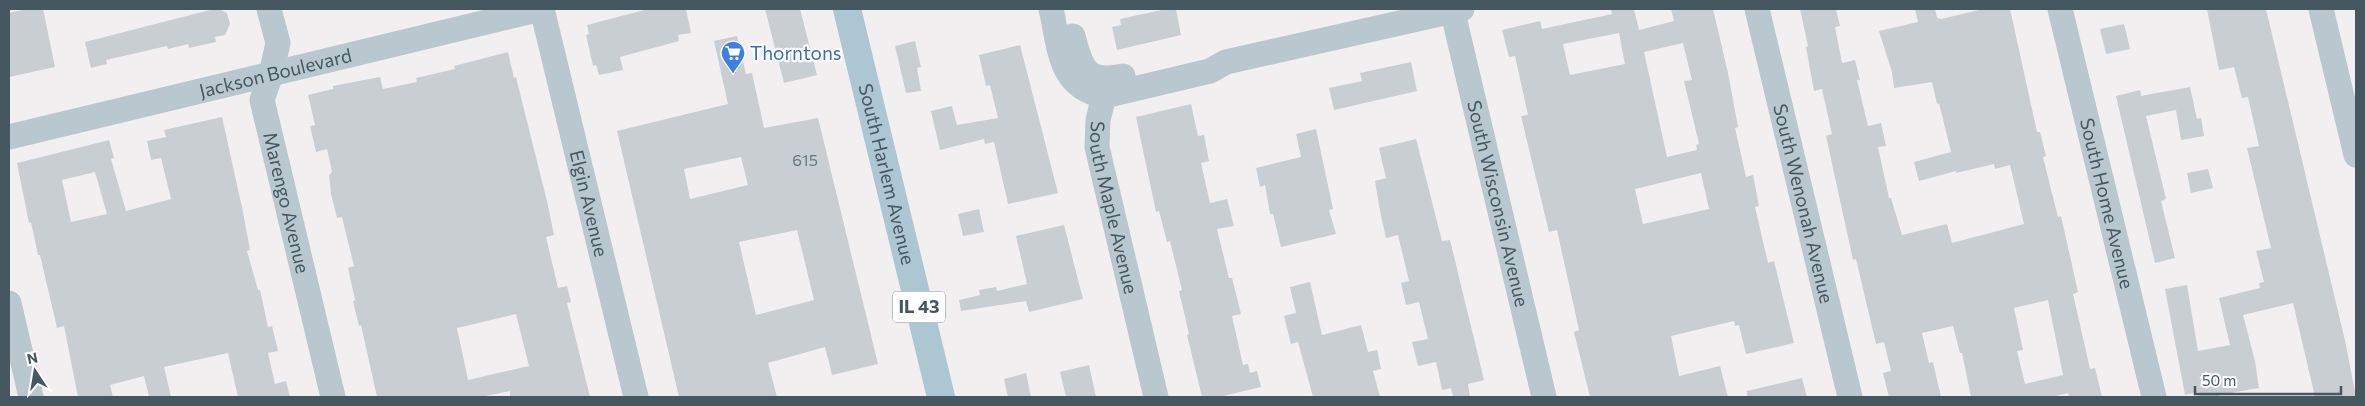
<svg xmlns="http://www.w3.org/2000/svg" width="2365" height="406" font-family="Commissioner,sans-serif">
  <style>
    .building { fill: #c9ced3; fill-rule: evenodd }
    .lines { fill: none; stroke-linecap: round; stroke-linejoin: round }
    .minor { stroke: #b9c8ce; stroke-width: 25 }
    .major { stroke: #acc6d2; stroke-width: 28 }
    .labels { text-anchor: middle; stroke-width: 4.5; stroke-linejoin: round; paint-order: stroke }
    .number-label { font-size: 16px; fill: #66767d }
    .shield { fill: #fff; stroke: #7d8a90; stroke-width: 1 }
    .shield-label { font-size: 18px; font-weight: bold; fill: #455860 }
    .shop-label { font-size: 19px; fill: #366cbe; stroke: #fff; text-anchor: start }
    .street-label { font-size: 19px; fill: #455860; stroke: #fff }
  </style>
  <rect width="100%" height="100%" fill="#f2eff0"/>
  <path class="building" d="M27 9H43L55 67 9 77V13Z
    M214 9H219L227 13 230 24 225 35 215 37 216 42 189 48 188 44 168 49 167 46 106 60 107 64 91 68 85 42Z
    M648 9H686L691 33 678 35 679 41 620 57 623 70 599 75 596 65 593 66 586 35 589 34 587 25Z
    M765 9H800L817 75 784 83Z
    M1166 9H1176L1181 35 1117 50 1112 27 1121 25 1120 19Z
    M1611 9H1634L1639 30 1674 21 1671 9H1713L1728 73 1738 127 1735 128 1746 177 1753 175 1759 206 1755 207 1768 263 1774 261 1794 343 1746 354 1739 325 1735 326 1734 321 1671 336 1679 376 1720 366 1728 397H1590L1574 332 1579 330 1557 230 1549 232 1521 116 1528 115 1515 56 1509 57 1502 30 1540 21 1542 29 1612 14ZM1619 33 1625 64 1570 75 1563 44ZM1683 43 1692 80 1684 81 1699 144 1696 145 1697 150 1667 157 1644 52ZM1701 173 1709 209 1643 224 1635 189Z
    M1800 9H1836L1840 26 1835 27 1842 63 1855 60 1860 80H1857L1868 126 1881 123 1886 146 1878 147 1889 198H1891L1902 235 1947 224 1952 243 2024 224 2010 165 1995 169 1994 164 1956 173V171L1919 181 1914 162 1951 152 1939 103 1937 104 1932 82 1894 88 1892 72 1879 31 1918 22 1915 9H1935L1937 18 1941 19 1984 9H2010L2037 132H2040L2046 156 2043 157 2058 217 2061 216 2078 292 2073 294 2090 369 2095 368 2102 397H2069L2068 393 2052 397H1971L1962 353H1960L1953 326 1922 333 1929 363 1933 362 1941 397H1889L1883 373 1891 371 1884 342 1876 344 1856 259 1853 260 1826 136 1832 134 1822 89 1814 91 1806 47 1808 46ZM2048 300 2063 375 2025 384 2017 351 2023 350 2014 308Z
    M2207 9H2266L2346 345 2356 397H2315L2293 303 2243 315 2255 361 2259 388 2219 395 2220 397H2200L2199 392 2185 395 2165 289 2187 285 2198 351 2230 345 2219 298 2260 288 2259 283 2264 282 2256 251 2271 248 2247 148 2259 146 2248 97 2242 98 2234 67 2219 70Z
    M2124 24 2130 49 2106 54 2100 29Z
    M737 36 746 74 752 73 764 128 818 118 878 364 832 375 825 347 768 363 777 397H679L617 131 728 104 714 41ZM741 157 748 185 690 199 684 169ZM797 230 814 300 756 315 739 242Z
    M915 41 921 67 917 68 921 91 906 93 895 46Z
    M1020 45 1058 193 1008 204 994 142 985 144 984 139 940 150 931 111 952 106 957 125 998 118 990 85 986 86 979 55Z
    M508 52 514 78 516 77 547 201 554 235 546 237 558 288 567 286 571 302 567 303 590 397H510V391L481 397H377L361 325 359 326 353 301 355 300 348 268 354 266 342 217 337 218 331 194 329 175 332 172 327 149 316 152 310 126 315 125 308 95 333 89V86L380 77 383 89 417 82 416 78 455 69 454 66ZM516 314 529 366 468 380 457 328Z
    M1411 62 1417 91 1334 110 1329 88 1362 81 1360 73Z
    M2190 87 2197 119 2201 118 2204 136 2181 140 2176 110 2146 116 2166 199 2161 201 2175 258 2155 263 2116 96 2140 90 2141 96Z
    M1191 104 1198 136 1204 135 1209 161 1201 163 1210 203 1227 199 1234 226 1217 229 1229 278H1232L1241 314 1232 316 1243 365 1248 364 1250 373 1257 371 1261 387 1219 397H1202L1187 335 1189 334 1179 291 1182 290 1170 241 1167 242 1159 211 1156 212 1136 117Z
    M222 117 243 212 250 250 247 251 258 290H260L268 327 272 326 278 351 268 353 275 384 286 381 290 397H238L228 353 164 367 171 397H149L144 376 110 385 113 397H78L64 326 57 328 40 255H38L31 222 29 223 17 163 109 140 114 158 111 159 126 211 171 199 161 158 151 160 147 141 166 137 164 130ZM95 172 107 214 71 222 62 180Z
    M1316 129 1333 209 1329 210 1336 234 1281 247 1273 214H1270L1265 185 1260 187 1256 168 1301 157 1296 134Z
    M1416 139 1442 241 1450 240 1484 380 1468 384 1470 397H1453L1451 388 1442 390 1436 362 1418 366 1412 342 1428 339 1419 302 1406 305 1401 283 1409 281 1398 235 1386 238 1380 211 1375 181 1386 178 1379 148Z
    M2208 169 2213 188 2191 193 2187 173Z
    M979 209 984 232 963 236 958 214Z
    M1064 225 1083 299 1029 312 1026 301 961 311 959 300 980 295 979 290 996 287 997 291 1027 284 1016 236Z
    M1310 282 1322 335 1361 325 1368 352 1377 350 1381 369 1373 371 1380 397H1313L1298 342 1291 344 1284 316 1296 313 1290 287Z
    M1089 365 1096 397H1066L1060 372Z
    M1026 373 1031 397H1008L1004 379Z
    M1802 378 1807 397H1747V391Z"/>
  <g class="lines">
    <g class="minor">
      <path id="s1" d="M269 9 278 43 271 74 262 100 333 397"/>
      <path id="s2" d="M542 9 636 397"/>
      <path d="M1051 9C1060 47 1058 87 1104 96L1210 71 1226 62 1462 9"/>
      <path id="s3" d="M1452 9 1544 397"/>
      <path id="s4" d="M1757 9 1850 397"/>
      <path id="s5" d="M2060 9 2154 397"/>
      <path d="M2321 9 2356 155"/>
      <path d="M1073 36C1081 68 1086 84 1123 76"/>
      <path id="s6" d="M1104 96 1098 120 1097 147 1156 397"/>
      <path id="s7" d="M9 137 541 9"/>
      <path d="M9 303 31 397"/>
    </g>
    <path class="major" id="s8" d="M847 9 941 397"/>
  </g>
  <defs>
    <symbol id="supermarket-pin" viewBox="-11 -11 22 30"><path d="M0 17L-7.5 6A9.5 9.5 0 1 1 7.5 6Z" fill="#3f7fe0" stroke="#fff"/><path d="M-6-5.5h2.5l.6 2H6L4.5 2H-2.5L-4.4-4H-6ZM-1.5 3.2a1.3 1.3 0 1 0 .1 0ZM3 3.2a1.3 1.3 0 1 0 .1 0Z" fill="#fff"/></symbol>
  </defs>
  <g fill-rule="evenodd">
    <use href="#supermarket-pin" x="719" y="39" width="28" height="38"/>
  </g>
  <g class="labels">
    <g class="number-label">
      <text x="805" y="166">615</text>
    </g>
    <rect class="shield" x="893" y="291.5" width="52" height="31" rx="4"/>
    <g class="shield-label">
      <text x="919" y="313">IL 43</text>
    </g>
    <g class="shop-label">
      <text x="750" y="60">Thorntons</text>
    </g>
    <g class="street-label">
      <text dy="7" stroke="none"><textPath href="#s7" startOffset="274">Jackson Boulevard</textPath></text>
      <text dy="7" stroke="none"><textPath href="#s8" startOffset="170">South Harlem Avenue</textPath></text>
      <text dy="7" stroke="none"><textPath href="#s1" startOffset="200">Marengo Avenue</textPath></text>
      <text dy="7" stroke="none"><textPath href="#s2" startOffset="200">Elgin Avenue</textPath></text>
      <text dy="7" stroke="none"><textPath href="#s3" startOffset="200">South Wisconsin Avenue</textPath></text>
      <text dy="7" stroke="none"><textPath href="#s4" startOffset="200">South Wenonah Avenue</textPath></text>
      <text dy="7" stroke="none"><textPath href="#s5" startOffset="200">South Home Avenue</textPath></text>
      <text dy="7" stroke="none"><textPath href="#s6" startOffset="114">South Maple Avenue</textPath></text>
    </g>
  </g>
  <rect width="2365" height="406" fill="none" stroke="#455860" stroke-width="20"/>
  <g transform="translate(35 371) rotate(348)" stroke="#ffffff" stroke-width="4" paint-order="stroke">
  <path d="M0-4L9 19L0 12L-9 19Z" fill="#455860"/>
  <text y="-8" font-size="14" font-weight="bold" text-anchor="middle" fill="#455860">N</text>
  </g>
  <path d="M2195 386v8h146v-8" fill="none" stroke="#455860" stroke-width="2.5"/>
  <text x="2202" y="386" font-size="15" fill="#455860" stroke="#ffffff" stroke-width="4" paint-order="stroke">50 m</text>
</svg>
